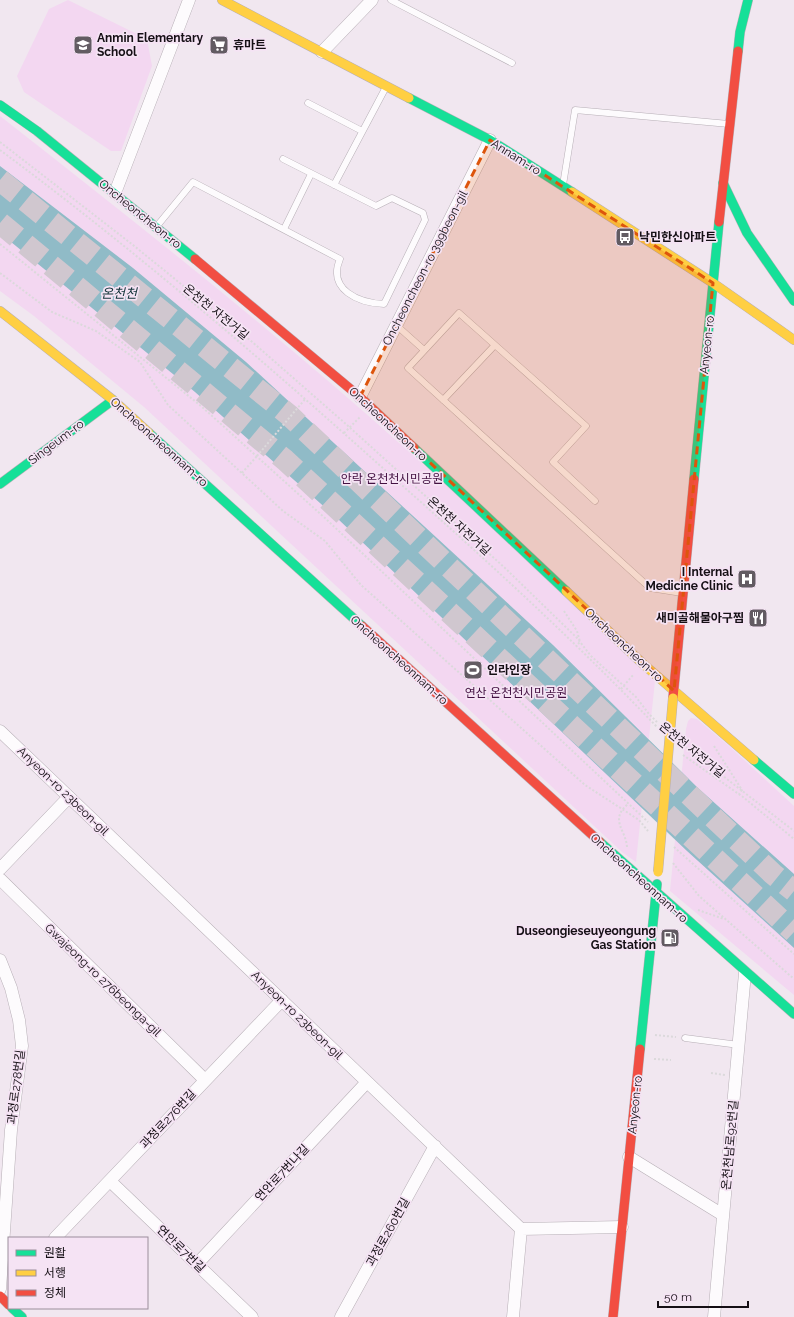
<svg xmlns="http://www.w3.org/2000/svg" width="794" height="1317" font-family="Raleway,'Noto Sans KR',sans-serif">
  <style>
    .green { fill: #f3d7f1 }
    .water { fill: #90bbc7 }
    .lines { fill: none; stroke-linecap: round; stroke-linejoin: round }
    .highway-tunnel { stroke: #d0c7cf; stroke-width: 22; stroke-dasharray: 22 11; stroke-linecap: butt }
    .lane-casing { stroke: #b7afb6; stroke-width: 7 }
    .street-casing { stroke: #b7afb6; stroke-width: 13 }
    .fast-casing { stroke: #b7afb6; stroke-width: 10 }
    .slow-casing { stroke: #b7afb6; stroke-width: 10 }
    .jam-casing { stroke: #b7afb6; stroke-width: 10 }
    .path { stroke: #dbd9db; stroke-width: 2; stroke-dasharray: 2 2; stroke-linecap: butt }
    .lane { stroke: #fdfbfd; stroke-width: 6 }
    .street { stroke: #fdfbfd; stroke-width: 12 }
    .fast { stroke: #16e098; stroke-width: 9 }
    .slow { stroke: #ffcf43; stroke-width: 9 }
    .jam { stroke: #f24e42; stroke-width: 9 }
    .slow-bridge-casing { stroke: #b7afb6; stroke-width: 10; stroke-linecap: butt }
    .path-bridge { stroke: #dbd9db; stroke-width: 2; stroke-dasharray: 2 2; stroke-linecap: butt }
    .slow-bridge { stroke: #ffcf43; stroke-width: 9 }
    .marked { fill: #dd550c; fill-opacity: 0.2; stroke: #dd550c; stroke-width: 3; stroke-dasharray: 8 5; stroke-linejoin: round }
    .labels { text-anchor: middle; stroke-width: 3.5; stroke-linejoin: round; paint-order: stroke }
    .poi-label { font-size: 12px; font-weight: bold; fill: #150f15; stroke: #f5e3f4; text-anchor: start }
    .street-label { font-size: 12px; fill: #150f15; stroke: #f5e3f4 }
    .park-label { font-size: 12px; fill: #431142; stroke: #f5e3f4 }
    .water-label { font-size: 13px; font-style: italic; fill: #103238; stroke: #f5e3f4 }
  </style>
  <rect width="100%" height="100%" fill="#f1e7f0"/>
  <path class="green" d="M68 0 147 39 152 66 121 151H111L24 92 17 76 49 9Z
    M0 116C138 224 276 333 407 450 492 525 573 604 655 681L636 862 622 852 144 407 34 316 0 291Z
    M691 718 697 719 729 746 794 806V995L670 891 686 729 688 721Z"/>
  <path class="water" d="M0 166 133 268 246 362 553 645 698 788 794 874V948L687 851 338 519 195 392 0 233Z"/>
  <g class="lines">
    <path class="highway-tunnel" d="M0 180 289 415 773 874 794 891
      M0 223 285 460 794 932"/>
    <defs>
      <path id="lane" d="M391 0 512 63
        M308 103 362 131
        M334 185 386 87
        M563 185 575 110 729 124
        M157 226 193 182 340 259C327 290 359 303 384 304L425 220 423 213 392 198 376 206 283 159
        M284 229 311 174
        M396 325 424 350
        M443 400 495 345
        M595 501 553 462 586 426 459 313 408 368 650 588 682 593
        M685 1038 739 1045"/>
      <path id="street" d="M322 52 372 0
        M115 193 189 0
        M360 397 490 140
        M0 731 521 1229 622 1227
        M0 869 69 797
        M0 879 205 1080
        M0 960 11 988 19 1020 22 1046 11 1130 0 1289
        M629 1157 723 1215
        M110 1181 252 1317
        M55 1238 282 1000
        M197 1264 367 1082
        M341 1317 435 1146
        M513 1317 521 1229
        M714 1317 745 973"/>
      <path id="fast" d="M738 51 740 32 748 0
        M409 98 490 140 572 192
        M0 105 37 131 195 259
        M723 183 747 233 794 301
        M149 433 362 626
        M414 448 566 591
        M694 479 719 222
        M0 484 113 400
        M754 760 794 794
        M600 842 794 1014
        M640 1049 657 884
        M12 1308 22 1317"/>
      <path id="slow" d="M222 0 409 98
        M572 192 713 283 794 340
        M0 311 113 400 149 433
        M566 591 642 663 754 760"/>
      <path id="jam" d="M719 222 738 51
        M195 259 360 397 414 448
        M362 626 600 842
        M673 698 694 479
        M0 1296 9 1305
        M613 1317 640 1049"/>
    </defs>
    <use href="#lane" class="lane-casing"/>
    <use href="#street" class="street-casing"/>
    <use href="#fast" class="fast-casing"/>
    <use href="#slow" class="slow-casing"/>
    <use href="#jam" class="jam-casing"/>
    <path class="path" d="M0 142 133 245 250 340 347 425 505 568 577 638 591 656 636 697 649 714 657 722
      M0 150C139 253 267 364 395 479 485 559 574 640 657 727
      M0 244 201 406 326 519 648 822
      M0 273 52 312 96 331 140 362 168 405 283 511 325 541 361 585 585 785 639 820 648 831
      M344 433 360 417
      M242 473 257 456
      M564 611 577 631 580 642 576 646
      M621 689 634 674
      M683 745 794 831
      M714 746 742 790 739 794
      M683 755 743 797 794 839
      M627 847C626 830 609 820 628 804
      M674 847 794 954
      M673 863 699 896 794 979
      M698 910 724 919
      M655 1035 676 1037
      M654 1059 671 1060
      M711 1073 725 1075"/>
    <use href="#lane" class="lane"/>
    <use href="#street" class="street"/>
    <use href="#fast" class="fast"/>
    <use href="#slow" class="slow"/>
    <use href="#jam" class="jam"/>
    <defs>
      <path id="slow-bridge" d="M658 872 673 698"/>
    </defs>
    <use href="#slow-bridge" class="slow-bridge-casing"/>
    <path class="path-bridge" d="M257 456 306 398"/>
    <use href="#slow-bridge" class="slow-bridge"/>
  </g>
  <path class="marked" d="M490 140 713 283 674 691 360 397Z"/>
  <defs>
    <symbol id="school-square" viewBox="-11 -11 22 22"><rect x="-9" y="-9" width="18" height="18" rx="4" fill="#625b62" stroke="#f5e3f4"/><path d="M0-5L7-2L0 1L-7-2ZM-4 1L0 2.5L4 1V4Q0 6-4 4Z" fill="#fff"/></symbol>
    <symbol id="supermarket-square" viewBox="-11 -11 22 22"><rect x="-9" y="-9" width="18" height="18" rx="4" fill="#625b62" stroke="#f5e3f4"/><path d="M-6-5.5h2.5l.6 2H6L4.5 2H-2.5L-4.4-4H-6ZM-1.5 3.2a1.3 1.3 0 1 0 .1 0ZM3 3.2a1.3 1.3 0 1 0 .1 0Z" fill="#fff"/></symbol>
    <symbol id="bus-square" viewBox="-11 -11 22 22"><rect x="-9" y="-9" width="18" height="18" rx="4" fill="#625b62" stroke="#f5e3f4"/><path d="M-5-6H5V4H4V6H2V4H-2V6H-4V4H-5ZM-3.5-4V0h7V-4ZM-3.5 1.2v1.5H-2V1.2ZM2 1.2v1.5H3.5V1.2Z" fill="#fff"/></symbol>
    <symbol id="hospital-square" viewBox="-11 -11 22 22"><rect x="-9" y="-9" width="18" height="18" rx="4" fill="#625b62" stroke="#f5e3f4"/><path d="M-5-5h3v3.5h4V-5h3V5h-3V1.5h-4V5h-3Z" fill="#fff"/></symbol>
    <symbol id="restaurant-square" viewBox="-11 -11 22 22"><rect x="-9" y="-9" width="18" height="18" rx="4" fill="#625b62" stroke="#f5e3f4"/><path d="M-5-6h1v4h1v-4h1v4h1v-4h1v5L-1.5 .5V6h-2V.5L-5-1ZM5-6V6H3V1.5H1.5Q1.5-4 5-6Z" fill="#fff"/></symbol>
    <symbol id="stadium-square" viewBox="-11 -11 22 22"><rect x="-9" y="-9" width="18" height="18" rx="4" fill="#625b62" stroke="#f5e3f4"/><path d="M0-5a6.5 5 0 1 0 0 10a6.5 5 0 1 0 0-10ZM-3.5-1.8h7v3.6h-7Z" fill="#fff"/></symbol>
    <symbol id="fuel-square" viewBox="-11 -11 22 22"><rect x="-9" y="-9" width="18" height="18" rx="4" fill="#625b62" stroke="#f5e3f4"/><path d="M-5.5-6h7V0h2V4h1.3V-2.5L3-4.5l.8-.8L6-3V5H2.5V1h-1V6h-7ZM-4.2-4.7v3.2H.2V-4.7Z" fill="#fff"/></symbol>
  </defs>
  <g fill-rule="evenodd">
    <use href="#school-square" x="72" y="34" width="22" height="22"/>
    <use href="#supermarket-square" x="208" y="34" width="22" height="22"/>
    <use href="#bus-square" x="614" y="226" width="22" height="22"/>
    <use href="#hospital-square" x="736" y="568" width="22" height="22"/>
    <use href="#restaurant-square" x="747" y="607" width="22" height="22"/>
    <use href="#stadium-square" x="462" y="659" width="22" height="22"/>
    <use href="#fuel-square" x="659" y="927" width="22" height="22"/>
  </g>
  <g class="labels">
    <g class="poi-label">
      <text x="97" y="42">Anmin Elementary<tspan x="97" dy="14">School</tspan></text>
      <text x="233" y="49">휴마트</text>
      <text x="639" y="241">낙민한신아파트</text>
      <text x="733" y="576" text-anchor="end">I Internal<tspan x="733" dy="14">Medicine Clinic</tspan></text>
      <text x="744" y="622" text-anchor="end">새미골해물아구찜</text>
      <text x="487" y="674">인라인장</text>
      <text x="656" y="935" text-anchor="end">Duseongieseuyeongung<tspan x="656" dy="14">Gas Station</tspan></text>
    </g>
    <g class="street-label">
      <text transform="translate(516 157) rotate(32)" y="4">Annam-ro</text>
      <text transform="translate(140 214) rotate(39)" y="4">Oncheoncheon-ro</text>
      <text transform="translate(425 268) rotate(-63)" y="4">Oncheoncheon-ro 399beon-gil</text>
      <text transform="translate(216 312) rotate(39)" y="4">온천천 자전거길</text>
      <text transform="translate(707 345) rotate(-84)" y="4">Anyeon-ro</text>
      <text transform="translate(388 424) rotate(43)" y="4">Oncheoncheon-ro</text>
      <text transform="translate(56 442) rotate(-37)" y="4">Singeum-ro</text>
      <text transform="translate(159 442) rotate(42)" y="4">Oncheoncheonnam-ro</text>
      <text transform="translate(459 526) rotate(42)" y="4">온천천 자전거길</text>
      <text transform="translate(624 645) rotate(43)" y="4">Oncheoncheon-ro</text>
      <text transform="translate(399 660) rotate(42)" y="4">Oncheoncheonnam-ro</text>
      <text transform="translate(692 750) rotate(39)" y="4">온천천 자전거길</text>
      <text transform="translate(63 791) rotate(44)" y="4">Anyeon-ro 23beon-gil</text>
      <text transform="translate(639 878) rotate(42)" y="4">Oncheoncheonnam-ro</text>
      <text transform="translate(103 980) rotate(44)" y="4">Gwajeong-ro 276beonga-gil</text>
      <text transform="translate(297 1015) rotate(44)" y="4">Anyeon-ro 23beon-gil</text>
      <text transform="translate(16 1087) rotate(-83)" y="4">과정로278번길</text>
      <text transform="translate(635 1105) rotate(-84)" y="4">Anyeon-ro</text>
      <text transform="translate(168 1119) rotate(-47)" y="4">과정로276번길</text>
      <text transform="translate(730 1145) rotate(-85)" y="4">온천천남로92번길</text>
      <text transform="translate(282 1173) rotate(-47)" y="4">연안로7번나길</text>
      <text transform="translate(388 1232) rotate(-61)" y="4">과정로260번길</text>
      <text transform="translate(181 1249) rotate(44)" y="4">연안로7번길</text>
    </g>
    <g class="park-label">
      <text x="392" y="483">안락 온천천시민공원</text>
      <text x="516" y="697">연산 온천천시민공원</text>
    </g>
    <g class="water-label">
      <text x="119" y="298">온천천</text>
    </g>
  </g>
  <rect x="8" y="1237" width="140" height="72" fill="#f5e3f4" stroke="#9b8e9b"/>
  <rect x="16" y="1250" width="20" height="6" fill="#16e098" stroke="#9b8e9b"/>
  <text x="44" y="1257" font-size="12" fill="#150f15">원활</text>
  <rect x="16" y="1270" width="20" height="6" fill="#ffcf43" stroke="#9b8e9b"/>
  <text x="44" y="1277" font-size="12" fill="#150f15">서행</text>
  <rect x="16" y="1290" width="20" height="6" fill="#f24e42" stroke="#9b8e9b"/>
  <text x="44" y="1297" font-size="12" fill="#150f15">정체</text>
  <path d="M658 1301v6h90v-6" fill="none" stroke="#150f15" stroke-width="2"/>
  <text x="664" y="1301" font-size="12" fill="#150f15" stroke="#f5e3f4" stroke-width="3" paint-order="stroke">50 m</text>
</svg>
